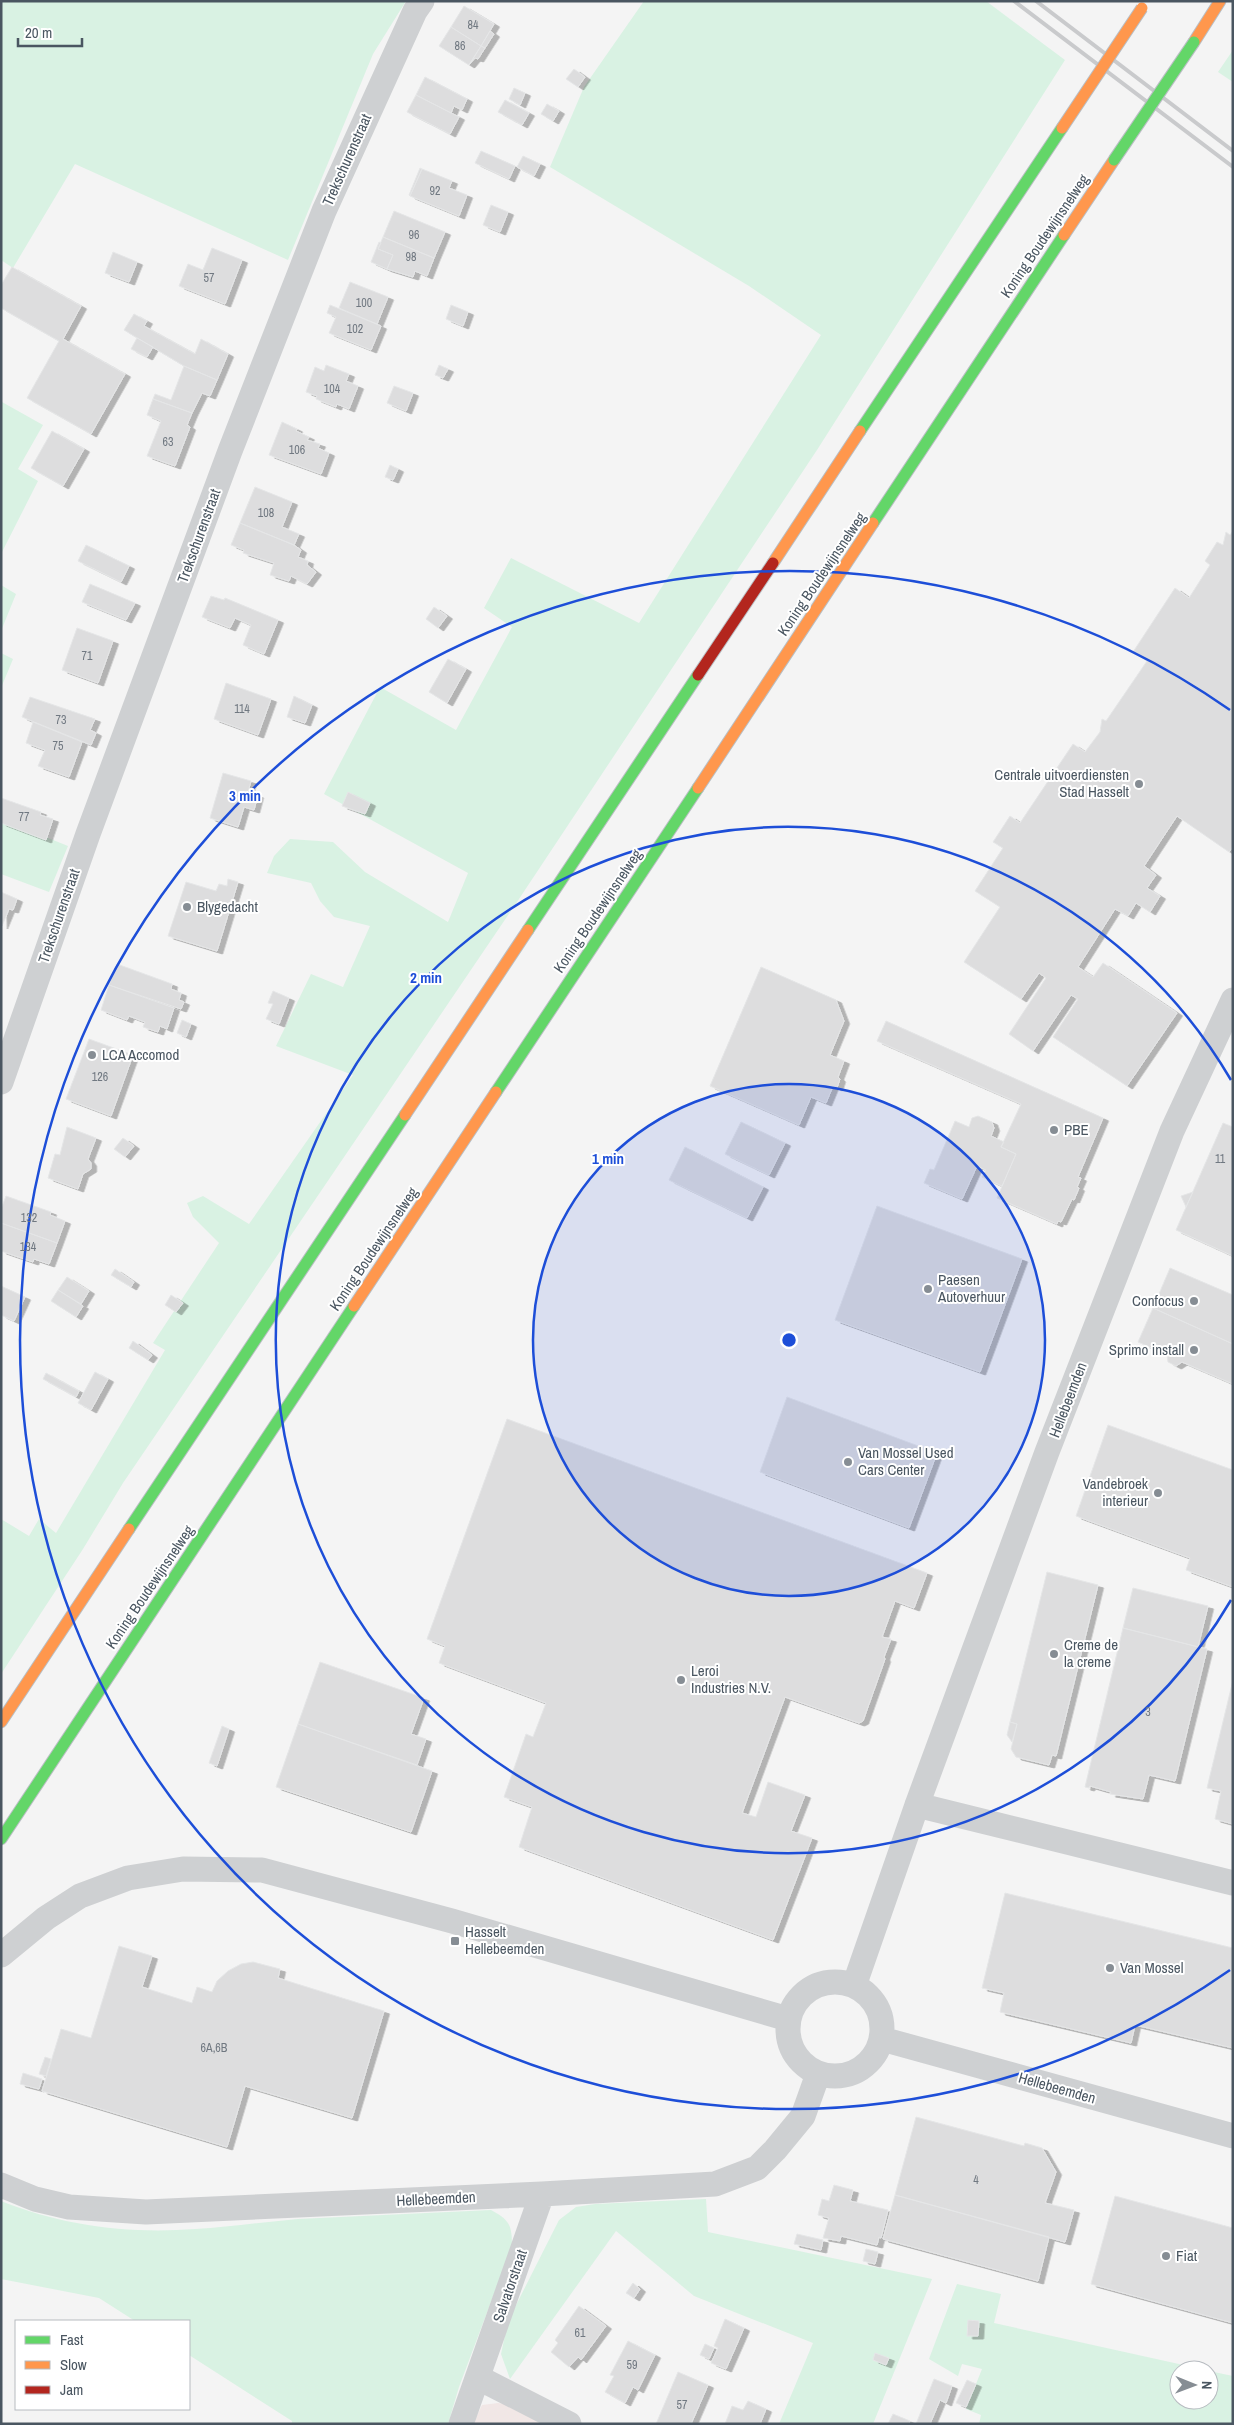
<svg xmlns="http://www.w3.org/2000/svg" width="1234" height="2425" font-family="'Archivo Narrow',sans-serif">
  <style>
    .medical { fill: #f1e7e6 }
    .green { fill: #d9f2e3 }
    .building { fill: #ddddde; stroke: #e5e6e7; filter: url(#shadow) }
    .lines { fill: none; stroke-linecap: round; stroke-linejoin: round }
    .fast-casing { stroke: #b9bec3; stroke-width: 13 }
    .slow-casing { stroke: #b9bec3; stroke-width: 13 }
    .jam-casing { stroke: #b9bec3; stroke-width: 13 }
    .street { stroke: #ced0d2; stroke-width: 25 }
    .fast { stroke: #63d668; stroke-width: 11 }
    .slow { stroke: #ff974d; stroke-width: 11 }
    .jam { stroke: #b3261e; stroke-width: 11 }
    .rail { stroke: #c9cacc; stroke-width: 4 }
    .fast-bridge-casing { stroke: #b9bec3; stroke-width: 13; stroke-linecap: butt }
    .slow-bridge-casing { stroke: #b9bec3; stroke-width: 13; stroke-linecap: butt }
    .fast-bridge { stroke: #63d668; stroke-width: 11 }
    .slow-bridge { stroke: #ff974d; stroke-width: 11 }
    .ring { fill: none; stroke: #1d4ed8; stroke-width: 2.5 }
    .poi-dot { fill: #868d94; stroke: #fff; stroke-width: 2 }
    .labels { text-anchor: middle; stroke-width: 4; stroke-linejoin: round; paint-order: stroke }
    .number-label { font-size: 12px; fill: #707881 }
    .street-label { font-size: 15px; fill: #4a5661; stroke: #fff }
    .poi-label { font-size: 15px; fill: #4a5661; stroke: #fff; text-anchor: start }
    .centre { fill: #1d4ed8; stroke: #fff; stroke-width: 2.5 }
    .ring-label { font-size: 15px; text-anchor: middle; font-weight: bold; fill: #1d4ed8; stroke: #fff; stroke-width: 4; stroke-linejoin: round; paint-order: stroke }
  </style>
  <defs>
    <filter id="shadow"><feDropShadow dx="5.5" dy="3" stdDeviation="0" flood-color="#0004"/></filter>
  </defs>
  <rect width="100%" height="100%" fill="#f4f4f4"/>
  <path class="medical" d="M498 2403 516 2406 548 2424H473L482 2405Z"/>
  <path class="green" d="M1 1H406L373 54 288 260 75 164 13 268 1 260Z
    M644 1H986L1065 60 817 450 517 902 123 1483 83 1549 1 1674V1519L29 1536 39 1519 56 1533 165 1350 153 1343 219 1243 193 1217 187 1203 203 1196 249 1224 353 1075 276 1046 311 974 343 987 370 926 334 917 320 901 311 883 267 873 274 856 290 839 333 842 365 872 448 922 468 873 324 794 380 687 456 730 512 627 484 608 511 558 639 623 821 335 749 286 550 167 584 87Z
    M1233 50V82L1218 72Z
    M2 402 43 425 18 469 38 481 1 554Z
    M1 585 16 594 1 631Z
    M1 653 13 659 1 688Z
    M1 819 68 846 49 892 1 874Z
    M706 2199 708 2232 932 2279 873 2424H779L813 2343 694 2296 616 2231 510 2379 501 2354 508 2321 559 2220 576 2207 595 2204Z
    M1 2201C63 2226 129 2234 195 2229 229 2227 263 2222 298 2219 362 2216 427 2213 491 2210 510 2220 512 2226 512 2246L459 2387 448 2424H292V2421L189 2355V2321H135L99 2298 1 2279Z
    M957 2284 1001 2294 994 2323 1206 2370H1179V2400H1209V2371L1233 2376V2424H979L981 2415 966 2409 982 2369 962 2364 958 2376 929 2359Z"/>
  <path class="building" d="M464 6 494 24 481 46 451 27Z
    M451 27 481 46 469 65 439 46Z
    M490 31 494 34 485 48 481 46Z
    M481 46 485 48 478 59 475 58 469 65Z
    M574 69 585 77 578 87 566 79Z
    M425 77 467 99 462 110 454 106 451 113 416 95Z
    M514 88 525 93 520 105 509 99Z
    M416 95 459 117 450 134 407 112Z
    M505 100 529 113 522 125 498 112Z
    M547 104 559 111 553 121 541 114Z
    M481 151 515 166 509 179 475 163Z
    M523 156 540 164 534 176 517 167Z
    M420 168 422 169 410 196 409 195Z
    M422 169 452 181 449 188 467 195 459 216 410 196Z
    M491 205 508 212 500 232 483 225Z
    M394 211 445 232 434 258 383 237Z
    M383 237 434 258 427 276 415 271 413 277 387 269 393 255 378 249Z
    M379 242 381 243 378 249 393 255 387 269 371 262Z
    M212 248 242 260 225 304 179 286 188 264 203 270Z
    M113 252 137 262 129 282 105 273Z
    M12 267 81 306 63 339 125 374 91 434 27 398 59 341 1 308V285Z
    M350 282 388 297 377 324 339 308Z
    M330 305 381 326 371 350 329 333 336 317 327 313Z
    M451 305 468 312 463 326 446 319Z
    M134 314 147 321 144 326 195 354 201 339 228 354 217 380 184 366 124 330Z
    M137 338 153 347 147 357 131 349Z
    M326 365 349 374 346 381 358 386 349 409 337 404 336 407 316 399 317 396 306 392 315 367 324 371Z
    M439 365 448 369 443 378 435 375Z
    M184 366 217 380 210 396 202 393 192 413 153 399 155 394 171 400Z
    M394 386 413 393 406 411 387 403Z
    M153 399 192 413 187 425 190 427 175 466 147 456 161 421 147 415Z
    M282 422 297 429 296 431 309 437 307 440 320 444 318 448 329 453 321 474 269 455Z
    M52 431 84 449 63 486 31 468Z
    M390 465 398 469 393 480 385 477Z
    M255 487 292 502 282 527 299 534 294 545 240 523Z
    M240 523 294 545 301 550 298 557 308 561 307 565 316 572 307 584 291 576 289 581 270 575 274 563 243 553 244 550 231 545Z
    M1233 531V847L1229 852 1177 816 1144 866 1156 875 1147 888 1160 896 1150 912 1136 903 1128 916 1115 909 1078 967 1093 977 1103 963 1177 1013 1127 1086 1053 1037 1078 999 1071 995 1033 1051 1009 1034 1046 978 1039 973 1021 999 964 962 1000 907 975 891 1003 848 993 842 1010 816 1020 823 1073 744 1085 752 1100 732 1102 719 1106 721 1147 661 1133 652 1175 588 1189 598 1210 565 1205 561 1217 542 1223 545 1226 532 1230 535Z
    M86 545 129 566 121 582 78 561Z
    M90 584 135 603 126 620 82 602Z
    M211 596 224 600 225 598 278 620 264 654 243 645 251 625 235 618 230 628 202 617Z
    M434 607 447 616 438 628 426 619Z
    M77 628 113 641 98 683 62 670Z
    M448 659 466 669 447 703 429 692Z
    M226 683 271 699 258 735 214 719Z
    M294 696 312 705 305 723 287 717Z
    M30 697 95 719 90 730 96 733 91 745 22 717Z
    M33 722 82 742 69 777 38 766 45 750 26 743Z
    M223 773 251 781 248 792 258 795 254 810 244 807 238 827 210 818Z
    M348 792 370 803 365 814 342 806Z
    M1 798 41 812 40 815 53 819 46 840 1 823Z
    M228 879 238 882 217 951 168 936 186 882 216 891 219 884 227 886Z
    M1 892 17 899 13 910 9 909 2 926Z
    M117 964 172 984 171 989 181 993 179 1000 184 1002 181 1009 109 985Z
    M761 967 836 1000 844 1021 830 1055 844 1061 838 1077 840 1079 837 1088 833 1086 826 1103 811 1097 799 1125 710 1086Z
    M109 985 174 1008 167 1029 160 1026 158 1032 143 1027 145 1022 129 1016 127 1020 101 1010Z
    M273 991 289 998 279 1024 266 1019 273 1004 268 1003Z
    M182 1020 191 1024 186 1037 177 1033Z
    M886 1021 1103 1118 1078 1177 1081 1178 1077 1187 1079 1188 1074 1200 1072 1199 1061 1222 1058 1221 1057 1224 997 1198 1016 1154 1001 1147 1021 1104 877 1041Z
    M89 1039 133 1055 111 1116 66 1099Z
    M978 1116 992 1122 994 1128 991 1136 1004 1142 1001 1147 1016 1154 1002 1186 982 1177 986 1170 977 1166 962 1199 924 1183 930 1169 934 1170 955 1121 969 1127 972 1118Z
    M741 1122 785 1143 769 1175 725 1154Z
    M1223 1123 1233 1127V1256L1176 1230Z
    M67 1127 96 1138 88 1159 91 1163V1169L83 1174 78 1189 48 1178 55 1154 60 1155Z
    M123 1138 134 1146 125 1157 114 1149Z
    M685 1147 763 1187 747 1218 669 1180Z
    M1193 1192 1186 1207 1181 1196Z
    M6 1196 51 1212 50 1215 65 1221 57 1243 1 1223V1209Z
    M877 1206 1022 1259 980 1372 835 1320Z
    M1 1223 57 1243 49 1264 34 1259 33 1262 1 1251Z
    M1170 1268 1233 1295V1344L1153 1308Z
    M115 1269 134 1282 131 1287 111 1275Z
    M67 1277 89 1291 81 1304 58 1290Z
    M1 1286 25 1297 14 1321 1 1315Z
    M58 1290 83 1306 76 1317 51 1301Z
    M171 1295 183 1303 176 1312 165 1305Z
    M1153 1308 1233 1344V1384L1182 1362 1176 1366 1168 1362 1167 1355 1138 1342Z
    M133 1341 152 1355 148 1360 129 1348Z
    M95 1372 108 1379 91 1410 78 1403Z
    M46 1373 79 1391 76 1397 43 1379Z
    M787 1397 937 1453 909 1528 760 1472Z
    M507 1419 927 1573 914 1608 895 1601 882 1637 891 1639 884 1657 885 1659 863 1721 859 1723 785 1697 742 1813 756 1817 768 1782 805 1795 791 1831 812 1838 773 1940 519 1847 532 1807 504 1797 526 1734 533 1737 546 1703 439 1663 445 1646 427 1639Z
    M1108 1425 1233 1470V1587L1186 1570 1190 1558 1076 1516Z
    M1047 1572 1098 1585 1056 1756 1052 1755 1049 1765 1016 1757 1011 1749 1017 1724 1010 1722Z
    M1133 1588 1208 1606 1198 1647 1123 1628Z
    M1123 1628 1207 1649 1175 1781 1149 1775 1143 1799 1110 1794 1111 1792 1090 1786 1089 1788 1085 1787Z
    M320 1662 424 1698 411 1734 426 1739 417 1765 298 1724Z
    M1233 1680V1824L1215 1819 1221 1791 1207 1788Z
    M1010 1722 1017 1724 1012 1742 1007 1735Z
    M298 1724 432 1771 411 1832 276 1787Z
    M222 1726 229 1729 217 1766 209 1763Z
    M1005 1893 1233 1948V2048L1135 2025 1131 2043 1000 2012 1004 1993 982 1988Z
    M119 1946 152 1956 142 1987 192 2003 197 1987 212 1992 217 1981 228 1971 241 1964 253 1962 280 1969 278 1978 384 2011 352 2118 245 2086 227 2147 42 2091 61 2029 91 2038Z
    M45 2057 51 2059 46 2076 39 2074Z
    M23 2073 42 2079 39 2089 20 2084Z
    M916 2117 1024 2146 1025 2143 1042 2148 1056 2172 1045 2203 1074 2210 1065 2242 895 2195Z
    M834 2185 853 2190 850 2201 888 2210 881 2238 879 2237 877 2245 841 2236 840 2241 823 2238 829 2218 818 2215 822 2199 829 2201Z
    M895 2195 1049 2237 1038 2281 883 2239Z
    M1115 2196 1233 2228V2323L1091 2284Z
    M797 2234 823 2240 821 2250 794 2244Z
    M866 2249 878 2252 875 2264 863 2261Z
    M633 2283 640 2289 634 2298 626 2293Z
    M579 2306 606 2326 581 2360 578 2357 569 2367 551 2352 558 2343 555 2340Z
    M725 2319 744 2328 726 2369 711 2363 718 2348 714 2346Z
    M968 2320 979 2321 978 2336H967Z
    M628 2341 655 2355 638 2390 633 2387 625 2403 605 2392 614 2376 610 2375Z
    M705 2344 714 2348 709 2359 700 2355Z
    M875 2353 889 2358 886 2365 873 2360Z
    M678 2372 708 2385 691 2424H656Z
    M934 2379 952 2386 946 2403 940 2400 930 2424H916Z
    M967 2380 976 2384 966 2407 956 2403Z
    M748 2401 766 2409 760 2424H725L732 2406 743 2410Z
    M893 2414 910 2421 909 2424H888Z"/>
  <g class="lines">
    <defs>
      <path id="fast" d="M860 431 1062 128
        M873 523 1064 235
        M528 930 698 675
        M496 1092 698 788
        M129 1529 405 1115
        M1 1839 354 1306"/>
      <path id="slow" d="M1194 42 1220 1
        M1064 235 1114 160
        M773 563 860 431
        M698 788 873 523
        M405 1115 528 930
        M354 1306 496 1092
        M1 1722 129 1529"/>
      <path id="jam" d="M698 675 773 563"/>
    </defs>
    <use href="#fast" class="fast-casing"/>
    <use href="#slow" class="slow-casing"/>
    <use href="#jam" class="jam-casing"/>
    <path class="street" d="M1 1082 88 834 230 451 324 211 415 11 422 1
      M917 1805 1233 1883
      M1 1955 46 1918 80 1896 128 1878 183 1869 262 1870 452 1921 788 2019
      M788 2029a47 47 0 1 1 94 0a47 47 0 1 1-94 0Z
      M854 1986 917 1805 1047 1452 1172 1131 1233 1000
      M882 2039 1233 2136
      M1 2185 35 2199 69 2207 146 2212 542 2194 715 2184 757 2168 775 2150 803 2116 818 2074
      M479 2378 569 2424
      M461 2424 542 2194"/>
    <use href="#fast" class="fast"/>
    <use href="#slow" class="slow"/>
    <use href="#jam" class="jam"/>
    <path class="rail" d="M1014 1 1233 167
      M1036 1 1233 151"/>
    <defs>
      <path id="fast-bridge" d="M1114 160 1194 42"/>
      <path id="slow-bridge" d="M1062 128 1142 8"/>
    </defs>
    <use href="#fast-bridge" class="fast-bridge-casing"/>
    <use href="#slow-bridge" class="slow-bridge-casing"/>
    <use href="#fast-bridge" class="fast-bridge"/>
    <use href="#slow-bridge" class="slow-bridge"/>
  </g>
  <circle cx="789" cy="1340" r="256" fill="#1d4ed8" fill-opacity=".12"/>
  <g class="ring">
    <circle cx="789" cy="1340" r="256"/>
    <path d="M1231 1600A513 513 0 1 1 1231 1080"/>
    <path d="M1230 1970A769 769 0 1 1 1230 710"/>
  </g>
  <g class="poi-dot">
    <circle cx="1139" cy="784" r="5"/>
    <circle cx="187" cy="907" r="5"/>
    <circle cx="92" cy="1055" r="5"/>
    <circle cx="1054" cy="1130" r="5"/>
    <circle cx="928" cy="1289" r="5"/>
    <circle cx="1194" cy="1301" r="5"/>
    <circle cx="1194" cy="1350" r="5"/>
    <circle cx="848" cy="1462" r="5"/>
    <circle cx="1158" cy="1493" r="5"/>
    <circle cx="1054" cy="1654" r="5"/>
    <circle cx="681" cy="1680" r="5"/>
    <rect x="450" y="1936" width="10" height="10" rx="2.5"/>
    <circle cx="1110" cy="1968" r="5"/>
    <circle cx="1166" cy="2256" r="5"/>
  </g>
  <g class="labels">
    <g class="number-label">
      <text x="473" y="29">84</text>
      <text x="460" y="50">86</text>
      <text x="435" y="195">92</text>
      <text x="414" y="239">96</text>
      <text x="411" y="261">98</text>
      <text x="209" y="282">57</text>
      <text x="364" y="307">100</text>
      <text x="355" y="333">102</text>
      <text x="332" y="393">104</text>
      <text x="168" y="446">63</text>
      <text x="297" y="454">106</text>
      <text x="266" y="517">108</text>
      <text x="87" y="660">71</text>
      <text x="242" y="713">114</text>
      <text x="61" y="724">73</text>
      <text x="58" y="750">75</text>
      <text x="24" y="821">77</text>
      <text x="100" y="1081">126</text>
      <text x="1220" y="1163">11</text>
      <text x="29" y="1222">132</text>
      <text x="28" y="1251">134</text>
      <text x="1148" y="1716">3</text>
      <text x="214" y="2052">6A,6B</text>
      <text x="976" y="2184">4</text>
      <text x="580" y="2337">61</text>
      <text x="632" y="2369">59</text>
      <text x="682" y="2409">57</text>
    </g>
    <g class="street-label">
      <text transform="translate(347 160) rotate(-66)" y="5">Trekschurenstraat</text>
      <text transform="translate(1045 236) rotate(-56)" y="5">Koning Boudewijnsnelweg</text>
      <text transform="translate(199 536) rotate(-70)" y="5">Trekschurenstraat</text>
      <text transform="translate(822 574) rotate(-56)" y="5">Koning Boudewijnsnelweg</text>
      <text transform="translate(598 911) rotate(-56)" y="5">Koning Boudewijnsnelweg</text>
      <text transform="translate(59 916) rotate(-71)" y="5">Trekschurenstraat</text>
      <text transform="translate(374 1249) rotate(-56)" y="5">Koning Boudewijnsnelweg</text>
      <text transform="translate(1068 1400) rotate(-69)" y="5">Hellebeemden</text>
      <text transform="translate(150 1587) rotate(-56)" y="5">Koning Boudewijnsnelweg</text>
      <text transform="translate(1057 2088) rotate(16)" y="5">Hellebeemden</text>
      <text transform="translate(436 2199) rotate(-3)" y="5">Hellebeemden</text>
      <text transform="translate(510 2286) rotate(-71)" y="5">Salvatorstraat</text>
    </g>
    <g class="poi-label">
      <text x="1129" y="780" text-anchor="end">Centrale uitvoerdiensten<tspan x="1129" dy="17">Stad Hasselt</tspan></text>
      <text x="197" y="912">Blygedacht</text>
      <text x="102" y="1060">LCA Accomod</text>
      <text x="1064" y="1135">PBE</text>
      <text x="938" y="1285">Paesen<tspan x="938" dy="17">Autoverhuur</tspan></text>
      <text x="1184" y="1306" text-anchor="end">Confocus</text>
      <text x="1184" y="1355" text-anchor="end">Sprimo install</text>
      <text x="858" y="1458">Van Mossel Used<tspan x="858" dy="17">Cars Center</tspan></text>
      <text x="1148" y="1489" text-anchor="end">Vandebroek<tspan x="1148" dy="17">interieur</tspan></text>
      <text x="1064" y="1650">Creme de<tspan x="1064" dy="17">la creme</tspan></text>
      <text x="691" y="1676">Leroi<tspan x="691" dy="17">Industries N.V.</tspan></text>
      <text x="465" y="1937">Hasselt<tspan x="465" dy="17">Hellebeemden</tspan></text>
      <text x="1120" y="1973">Van Mossel</text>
      <text x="1176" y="2261">Fiat</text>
    </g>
  </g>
  <circle cx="789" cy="1340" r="8" class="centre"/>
  <g class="ring-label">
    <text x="245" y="801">3 min</text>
    <text x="426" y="983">2 min</text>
    <text x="608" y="1164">1 min</text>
  </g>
  <rect width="1234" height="2425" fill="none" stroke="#4a5661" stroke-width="5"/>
  <rect x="15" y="2320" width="175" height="90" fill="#ffffff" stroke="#b7bbc0"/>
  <rect x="25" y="2336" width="25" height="8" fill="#63d668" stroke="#b7bbc0"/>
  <text x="60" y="2345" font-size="15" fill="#4a5661">Fast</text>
  <rect x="25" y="2361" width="25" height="8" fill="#ff974d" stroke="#b7bbc0"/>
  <text x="60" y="2370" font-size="15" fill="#4a5661">Slow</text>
  <rect x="25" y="2386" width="25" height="8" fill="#b3261e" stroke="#b7bbc0"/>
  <text x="60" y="2395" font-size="15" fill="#4a5661">Jam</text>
  <g transform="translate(1194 2385) rotate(91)"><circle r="24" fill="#ffffff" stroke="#b7bbc0"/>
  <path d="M0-4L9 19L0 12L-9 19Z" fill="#868d94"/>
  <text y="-8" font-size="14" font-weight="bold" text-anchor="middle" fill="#4a5661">N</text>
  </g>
  <path d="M18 38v8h64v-8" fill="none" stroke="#4a5661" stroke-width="2.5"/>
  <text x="25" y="38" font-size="15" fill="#4a5661" stroke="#ffffff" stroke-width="4" paint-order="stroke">20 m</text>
</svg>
